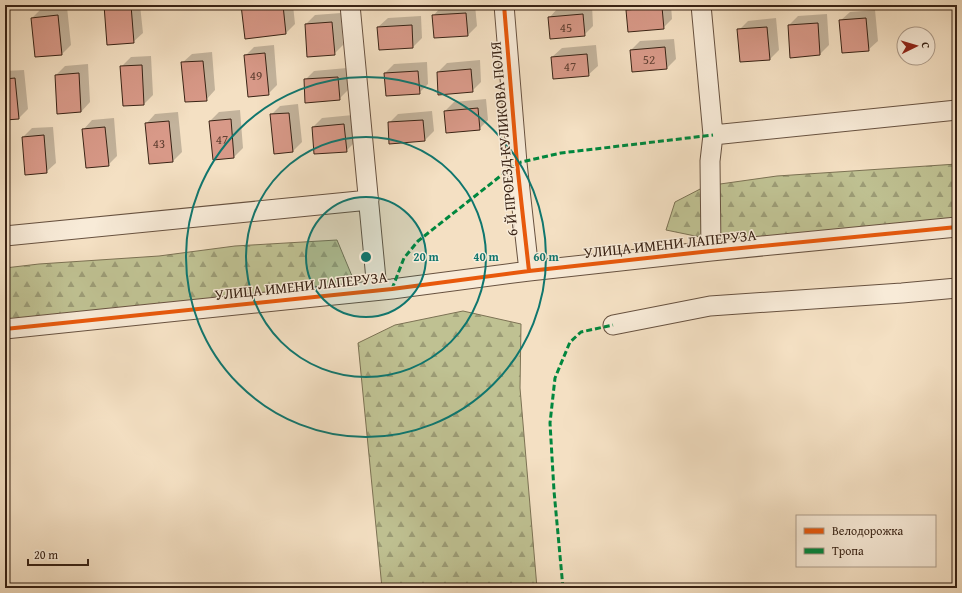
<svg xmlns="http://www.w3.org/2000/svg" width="962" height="593" font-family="'Gentium Book Plus',serif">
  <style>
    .forest { fill: url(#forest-firs); stroke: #7c7254 }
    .shadow { fill: #0003 }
    .building { fill: #d89988; stroke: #392315 }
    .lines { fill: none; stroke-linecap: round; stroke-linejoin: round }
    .minor-casing { stroke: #685240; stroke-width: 21 }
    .minor { stroke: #f8ebd8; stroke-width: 19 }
    .quiet { stroke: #00873e; stroke-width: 3; stroke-dasharray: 6 3; stroke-linecap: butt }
    .cycleway-casing { stroke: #f8ebd8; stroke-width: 6 }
    .cycleway { stroke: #e8590c; stroke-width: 4 }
    .ring { fill: none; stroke: #0f766e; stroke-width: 2 }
    .labels { text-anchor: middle; stroke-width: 3; stroke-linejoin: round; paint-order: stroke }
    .number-label { font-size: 13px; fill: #614032 }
    .street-label { font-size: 15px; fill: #392315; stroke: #f8ebd8 }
    .centre { fill: #0f766e; stroke: #f8ebd8; stroke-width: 2 }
    .ring-label { font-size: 12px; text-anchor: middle; font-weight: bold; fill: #0f766e; stroke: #f8ebd8; stroke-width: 3; stroke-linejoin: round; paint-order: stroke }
  </style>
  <defs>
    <pattern id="forest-firs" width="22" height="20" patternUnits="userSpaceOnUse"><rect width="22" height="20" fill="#bfc192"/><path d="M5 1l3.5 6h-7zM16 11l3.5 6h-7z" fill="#9c9c76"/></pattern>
  </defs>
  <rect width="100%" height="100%" fill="#f4e0c3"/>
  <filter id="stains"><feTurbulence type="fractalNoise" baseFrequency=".005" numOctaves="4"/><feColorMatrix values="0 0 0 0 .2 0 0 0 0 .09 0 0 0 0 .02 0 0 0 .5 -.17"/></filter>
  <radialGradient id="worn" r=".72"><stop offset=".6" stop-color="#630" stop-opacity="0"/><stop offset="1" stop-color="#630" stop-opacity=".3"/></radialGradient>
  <path class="forest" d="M957 164V219L744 246 666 230 675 202 706 186 777 176Z
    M337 240 352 276 340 290 5 324V268L39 264 159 256 235 246Z
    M463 311 521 324 520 388 537 588H382L358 343 395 325Z"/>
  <path class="shadow" d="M105 5H140L143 33 133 42Z
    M242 5H293L295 24 286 33Z
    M475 5 477 26 468 35 433 16 442 6Z
    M592 5 593 26 584 35 549 18 558 8Z
    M633 5H671L672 19 663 28 627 11Z
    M67 7 71 45 62 54 32 18 41 9Z
    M875 10 878 41 868 50 840 21 850 12Z
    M341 13 343 45 334 54 306 24 315 15Z
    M827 14 829 45 820 54 791 57 789 25 798 16Z
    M421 16 422 38 413 47 380 49 378 27 388 18Z
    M776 18 779 50 770 59 739 30 748 21Z
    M674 39 676 59 667 68 631 50 640 41Z
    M274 45 277 85 268 94 245 56 254 47Z
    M596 45 598 66 588 75 552 57 562 48Z
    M212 52 215 90 206 100 182 63 192 54Z
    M151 56 153 95 144 104 122 66 131 57Z
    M480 60 481 82 472 91 438 72 447 63Z
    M427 62 428 84 419 93 385 73 394 64Z
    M88 64 90 102 81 112 58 113 56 75 65 66Z
    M347 68 348 90 339 99 305 80 314 71Z
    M24 70 28 109 19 118 5 119V71Z
    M486 99 488 120 479 129 445 111 454 102Z
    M298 104 302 142 293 151 275 153 271 115 280 106Z
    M240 110 243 148 234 157 210 121 219 112Z
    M432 111 434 131 425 140 389 123 398 114Z
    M178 112 182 152 173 161 146 124 155 114Z
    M353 115 355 142 346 151 313 127 322 118Z
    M114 118 117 156 108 165 83 130 92 120Z
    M53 127 56 163 46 172 23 137 32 128Z"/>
  <path class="building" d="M104 5H131L134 43 107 45Z
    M241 5H283L286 34 245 39Z
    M662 7 664 29 628 32 626 10Z
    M466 13 468 36 434 38 432 15Z
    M583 14 585 36 550 39 548 17Z
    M58 15 62 55 35 57 31 18Z
    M866 18 869 51 842 53 839 20Z
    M332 22 335 55 307 57 305 24Z
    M818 23 820 55 790 58 788 25Z
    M412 25 413 48 379 50 377 27Z
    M767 27 770 60 740 62 737 29Z
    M665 47 667 69 632 72 630 50Z
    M265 53 269 95 248 97 244 55Z
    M587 54 589 76 553 79 551 57Z
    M203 61 207 101 185 102 181 62Z
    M142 65 144 105 123 106 120 66Z
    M471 69 473 92 438 95 437 72Z
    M418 71 420 94 386 96 384 73Z
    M79 73 81 112 57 114 55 75Z
    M338 77 340 100 305 103 304 79Z
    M15 78 19 119 5 120V79Z
    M478 108 480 130 446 133 444 111Z
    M289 113 293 152 274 154 270 114Z
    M231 119 234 158 213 160 209 121Z
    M423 120 425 141 389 144 388 122Z
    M169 121 173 162 149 164 145 123Z
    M344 124 347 152 314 154 312 127Z
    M105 127 109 166 86 168 82 129Z
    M44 135 47 173 25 175 22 137Z"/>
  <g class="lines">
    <defs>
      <path id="minor" d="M350 5 377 290
        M504 5 517 163 529 271
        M701 5 713 135 710 161 711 251
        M713 135 957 110
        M5 236 369 200
        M613 325 710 306 902 293 957 288
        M5 329 392 289 529 271 711 251 957 227"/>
    </defs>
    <use href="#minor" class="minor-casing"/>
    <use href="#minor" class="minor"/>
    <path class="quiet" d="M392 289 404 258 418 241 517 163 561 153 713 135
      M563 588 554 491 550 423 555 378 570 342 581 332 613 325"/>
    <defs>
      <path id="cycleway" d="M504 5 517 163 529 271
        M5 329 392 289 529 271 711 251 957 227"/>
    </defs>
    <use href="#cycleway" class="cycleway-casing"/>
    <use href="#cycleway" class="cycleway"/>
  </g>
  <circle cx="366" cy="257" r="60" fill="#0f766e" fill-opacity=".12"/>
  <g class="ring">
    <circle cx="366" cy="257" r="60"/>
    <circle cx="366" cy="257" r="120"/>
    <circle cx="366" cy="257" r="180"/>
  </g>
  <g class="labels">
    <g class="number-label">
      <text x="566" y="32">45</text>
      <text x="649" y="64">52</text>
      <text x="570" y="71">47</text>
      <text x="256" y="80">49</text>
      <text x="222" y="144">47</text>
      <text x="159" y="148">43</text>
    </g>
    <g class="street-label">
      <text transform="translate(504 139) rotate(-95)" y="5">6-Й ПРОЕЗД КУЛИКОВА ПОЛЯ</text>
      <text transform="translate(670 244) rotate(-6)" y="5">УЛИЦА ИМЕНИ ЛАПЕРУЗА</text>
      <text transform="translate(301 286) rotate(-6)" y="5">УЛИЦА ИМЕНИ ЛАПЕРУЗА</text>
    </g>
  </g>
  <circle cx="366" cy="257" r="6" class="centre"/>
  <g class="ring-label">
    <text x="426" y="261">20 m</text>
    <text x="486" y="261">40 m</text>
    <text x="546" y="261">60 m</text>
  </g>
  <rect width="962" height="593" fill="none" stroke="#f4e0c3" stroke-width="20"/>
  <rect x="6" y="6" width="950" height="581" fill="none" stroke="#392315" stroke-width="2"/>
  <rect x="10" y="10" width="942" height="573" fill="none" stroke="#392315"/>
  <rect x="796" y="515" width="140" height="52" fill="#f8ebd8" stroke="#ac9b8a"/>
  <rect x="804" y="528" width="20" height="6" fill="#e8590c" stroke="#ac9b8a"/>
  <text x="832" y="535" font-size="12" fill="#392315">Велодорожка</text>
  <rect x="804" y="548" width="20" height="6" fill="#00873e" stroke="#ac9b8a"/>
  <text x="832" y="555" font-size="12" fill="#392315">Тропа</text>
  <g transform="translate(916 46) rotate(85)"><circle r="19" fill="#f8ebd8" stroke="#ac9b8a"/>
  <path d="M0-3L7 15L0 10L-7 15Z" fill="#8f2418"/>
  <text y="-6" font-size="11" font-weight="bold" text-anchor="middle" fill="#392315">С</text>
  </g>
  <path d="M28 559v6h60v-6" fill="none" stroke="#392315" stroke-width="2"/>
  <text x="34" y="559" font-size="12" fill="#392315" stroke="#f8ebd8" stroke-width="3" paint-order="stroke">20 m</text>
  <rect width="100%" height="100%" filter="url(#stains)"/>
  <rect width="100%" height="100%" fill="url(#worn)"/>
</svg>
